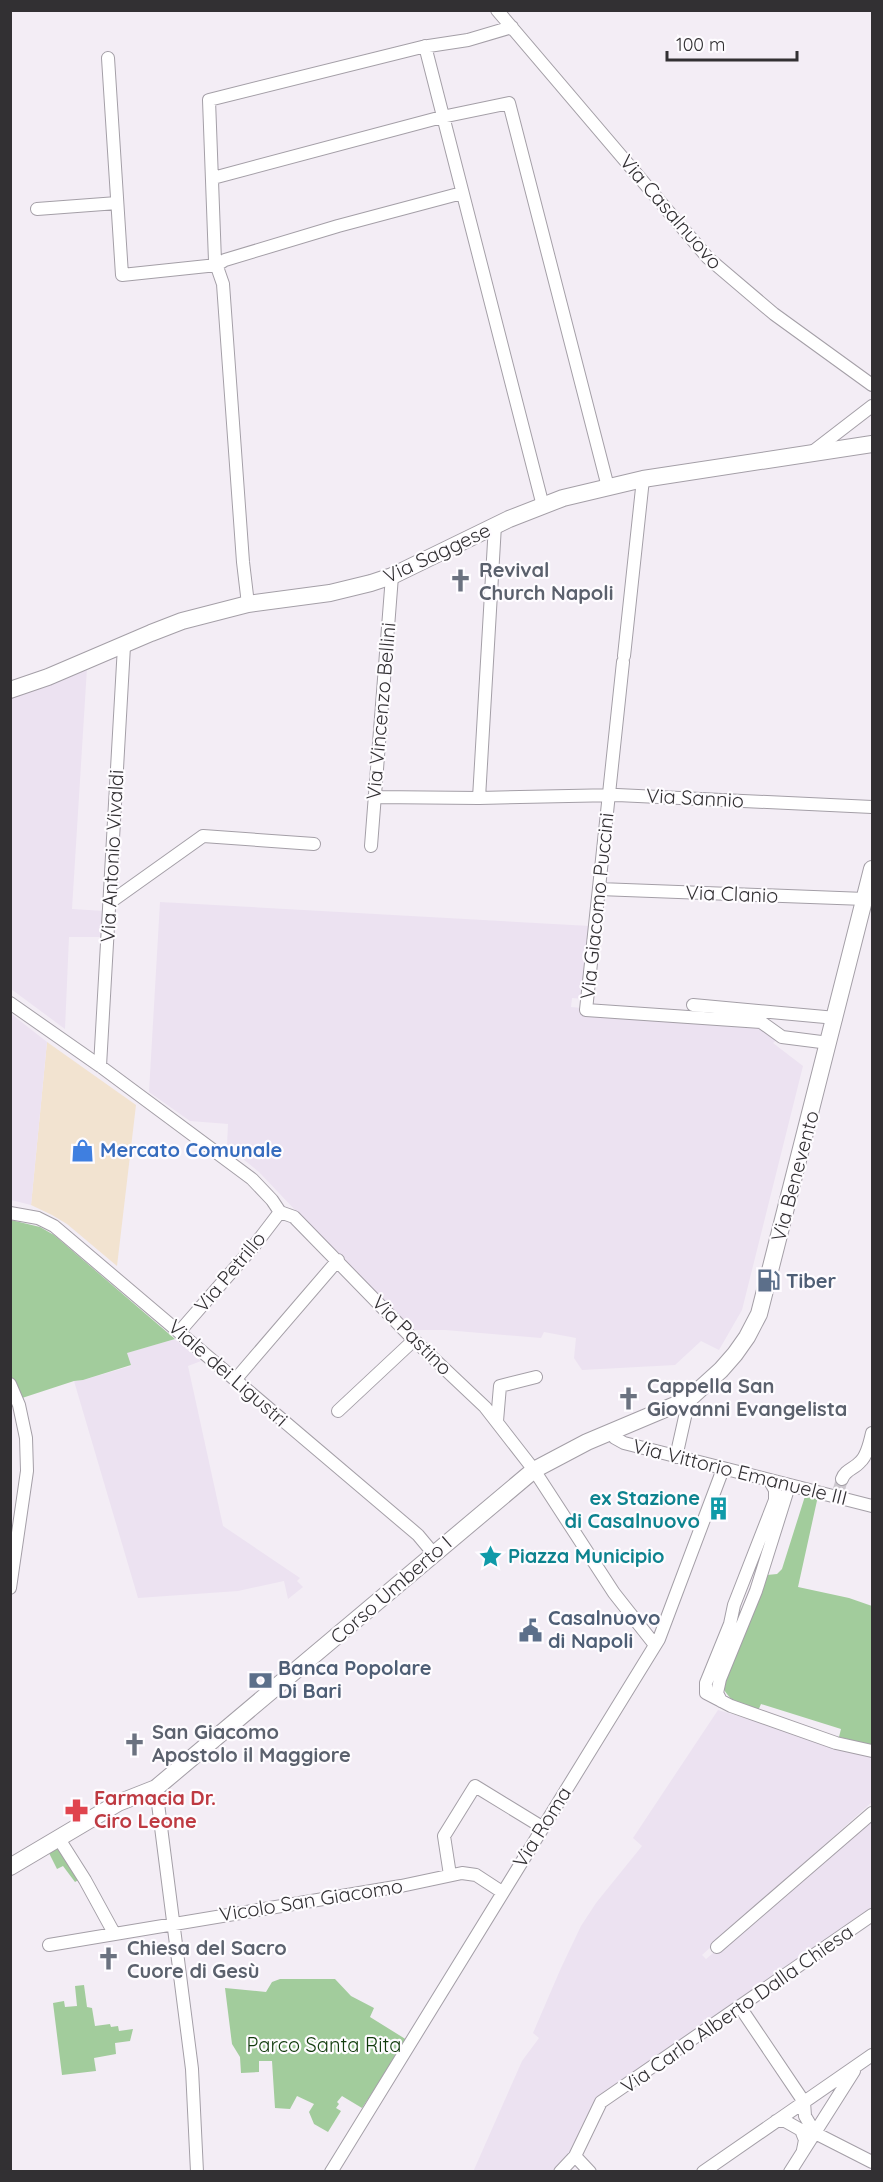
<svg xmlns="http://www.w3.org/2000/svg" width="883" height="2182" font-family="Quicksand,sans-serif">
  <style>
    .commercial { fill: #f2e3d0 }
    .built { fill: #ece2f1 }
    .green { fill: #a2cc9c }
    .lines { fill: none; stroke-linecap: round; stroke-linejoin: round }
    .minor-tunnel { stroke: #ccc7ce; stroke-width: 12; stroke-dasharray: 12 6; stroke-linecap: butt }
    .minor-casing { stroke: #a49fa7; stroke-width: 14 }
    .major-casing { stroke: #a49fa7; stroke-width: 18 }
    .minor { stroke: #fff; stroke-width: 12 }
    .major { stroke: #fff; stroke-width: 16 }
    .labels { text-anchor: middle; stroke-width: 4.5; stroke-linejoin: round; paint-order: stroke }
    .street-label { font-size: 20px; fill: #323033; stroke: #fefcff }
    .worship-label { font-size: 20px; font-weight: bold; fill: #5b616d; stroke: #fefcff; text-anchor: start }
    .shop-label { font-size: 20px; font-weight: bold; fill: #366cbe; stroke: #fefcff; text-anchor: start }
    .service-label { font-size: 20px; font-weight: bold; fill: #4e5e75; stroke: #fefcff; text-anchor: start }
    .culture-label { font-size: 20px; font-weight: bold; fill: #0d838f; stroke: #fefcff; text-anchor: end }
    .health-label { font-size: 20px; font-weight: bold; fill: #be3a42; stroke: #fefcff; text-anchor: start }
    .park-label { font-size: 20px; fill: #103a0b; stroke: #fefcff }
  </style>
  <rect width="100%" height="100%" fill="#f3edf5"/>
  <path class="commercial" d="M47 1042 136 1105 117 1266 67 1224 52 1215 31 1205Z"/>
  <path class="built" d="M87 668 72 909 104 911 103 937H69L65 1029 11 989 10 698Z
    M160 902 590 926 584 999 572 998 571 1007 760 1025 783 1034 773 1043 803 1066 742 1310 719 1350 701 1341 675 1365 582 1370 574 1358 576 1338 544 1332 541 1338 445 1330H409L259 1172 227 1146 228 1124 190 1121 149 1092Z
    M10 1013 47 1042 31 1205 11 1200Z
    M175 1339 201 1361 188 1366 223 1526 300 1578 297 1581 303 1587 288 1599 284 1581 238 1591 138 1598 74 1381 83 1380 131 1366 126 1353Z
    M718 1710 872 1756V1802L702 1955 706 1959 872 1820V1911L598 2099 574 2147 552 2171 473 2172 522 2061 539 2038 533 2033 561 1968 581 1926 596 1903 642 1846 633 1838Z"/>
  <path class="green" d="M11 1220 40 1227 54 1235 175 1339 127 1353 131 1365 83 1380 74 1381 19 1399 11 1378Z
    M806 1493 818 1496 798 1587 849 1598 872 1606V1745L839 1737 841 1729 761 1704 758 1711C742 1705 732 1704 723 1688L767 1575 777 1574 782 1569Z
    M61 1846 82 1878 75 1882 63 1866 57 1869 49 1853Z
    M280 1979H335L351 1996 374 2008 370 2017 407 2040 362 2108 342 2096 337 2102 339 2104 336 2108 341 2111 328 2132 314 2124 309 2112 314 2104 297 2096 290 2109 275 2108 272 2061H259V2072L241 2073 240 2057 232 2044 225 1988 266 1992 272 1982Z
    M84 1985 87 2007 92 2008 95 2026 110 2024 111 2027 118 2026 119 2031 133 2029 130 2041 115 2043 116 2054 94 2058 96 2071 62 2075 53 2003 64 2001 65 2007 77 2006 75 1986Z"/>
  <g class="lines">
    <path class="minor-tunnel" d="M838 1493 842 1479"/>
    <defs>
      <path id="minor" d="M497 10 708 258 774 314 872 385
        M425 46 543 506
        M108 58 122 275 217 265 225 260 338 226 462 193
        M213 178 442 117 509 103 608 487
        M37 209 117 203
        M811 453 872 406
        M248 604 243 562 223 284 215 261 209 100 422 47 468 40 512 27
        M624 656 643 479
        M623 662 586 1010 761 1022 782 1037 829 1043
        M374 797 479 798 617 795 872 807
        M479 798 495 525
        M371 846 392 576
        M599 889 865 899
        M109 903 203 836 314 844
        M10 1003 100 1066 252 1179 272 1200 280 1212
        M693 1005 836 1018
        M100 1066 124 646
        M280 1212 294 1217 414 1340 485 1407 534 1470 614 1593 655 1645
        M10 1213 38 1218 54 1226 418 1535 433 1553
        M180 1331 254 1246 280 1212
        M235 1380 338 1260
        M10 1384 19 1405 26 1438 27 1471 10 1588
        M338 1411 414 1340
        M497 1421 500 1386 536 1377
        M612 1432 615 1438 624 1443 872 1506
        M676 1457 689 1399
        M842 1479C845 1470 854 1469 860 1462 867 1456 870 1442 872 1433
        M770 1481 775 1490V1500L734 1605 730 1624 706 1683V1693L731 1706 836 1743 872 1751
        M721 1701 717 1693 720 1679 756 1591 789 1486
        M156 1788 192 2069 197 2172
        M59 1839 85 1880 114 1933
        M450 1875 444 1836 475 1786 542 1827
        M49 1945 401 1886 462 1873 476 1875 502 1892
        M717 1947 872 1813
        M740 2007 804 2102
        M804 2102 805 2116 815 2133
        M776 2121H785L801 2130 805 2140 803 2150
        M815 2133 872 2162
        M575 2156 590 2172
        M331 2172 659 1639 723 1469
        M560 2172 575 2156 601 2102 872 1915
        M703 2172 872 2055
        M790 2172 854 2071"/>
      <path id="major" d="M10 690 48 677 151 633 182 621 248 604 330 593 371 583 392 576 509 519 563 498 643 479 872 444
        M10 1867 118 1803 156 1788 534 1470 587 1442 689 1399 721 1370 735 1354 747 1337 759 1314 872 869"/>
    </defs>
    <use href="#minor" class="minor-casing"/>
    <use href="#major" class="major-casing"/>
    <use href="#minor" class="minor"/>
    <use href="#major" class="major"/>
  </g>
  <defs>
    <symbol id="church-bare" viewBox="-9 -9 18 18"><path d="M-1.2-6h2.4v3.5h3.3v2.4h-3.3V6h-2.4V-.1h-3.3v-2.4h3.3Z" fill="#6b7280" stroke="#fefcff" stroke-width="2.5" paint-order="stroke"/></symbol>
    <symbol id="shop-bare" viewBox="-9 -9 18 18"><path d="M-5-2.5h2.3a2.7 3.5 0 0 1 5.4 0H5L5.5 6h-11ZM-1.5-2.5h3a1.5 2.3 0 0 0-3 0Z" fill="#3f7fe0" stroke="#fefcff" stroke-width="2.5" paint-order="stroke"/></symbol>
    <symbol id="fuel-bare" viewBox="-9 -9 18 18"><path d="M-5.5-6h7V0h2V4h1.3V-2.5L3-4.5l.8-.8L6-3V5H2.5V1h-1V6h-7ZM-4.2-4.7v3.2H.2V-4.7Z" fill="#5c6f8a" stroke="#fefcff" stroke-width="2.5" paint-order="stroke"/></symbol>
    <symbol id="building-bare" viewBox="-9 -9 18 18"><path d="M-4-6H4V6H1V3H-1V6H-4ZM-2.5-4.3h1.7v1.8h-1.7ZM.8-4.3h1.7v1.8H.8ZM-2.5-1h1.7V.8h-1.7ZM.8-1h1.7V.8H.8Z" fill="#0f9aa8" stroke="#fefcff" stroke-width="2.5" paint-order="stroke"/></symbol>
    <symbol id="sight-bare" viewBox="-9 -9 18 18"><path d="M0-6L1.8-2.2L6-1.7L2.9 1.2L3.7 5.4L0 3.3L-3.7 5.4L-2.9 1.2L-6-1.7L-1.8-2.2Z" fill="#0f9aa8" stroke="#fefcff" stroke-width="2.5" paint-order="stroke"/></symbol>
    <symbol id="civic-bare" viewBox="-9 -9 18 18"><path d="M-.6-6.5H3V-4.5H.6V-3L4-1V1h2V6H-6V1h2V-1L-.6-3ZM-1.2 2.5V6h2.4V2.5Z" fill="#5c6f8a" stroke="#fefcff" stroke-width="2.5" paint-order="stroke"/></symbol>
    <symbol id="bank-bare" viewBox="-9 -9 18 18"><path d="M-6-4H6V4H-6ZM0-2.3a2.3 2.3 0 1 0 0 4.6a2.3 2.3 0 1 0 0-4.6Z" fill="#5c6f8a" stroke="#fefcff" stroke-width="2.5" paint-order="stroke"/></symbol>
    <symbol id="pharmacy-bare" viewBox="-9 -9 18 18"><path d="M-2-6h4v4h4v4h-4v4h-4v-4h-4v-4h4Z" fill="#e0444e" stroke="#fefcff" stroke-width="2.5" paint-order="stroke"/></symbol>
  </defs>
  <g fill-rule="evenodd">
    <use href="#church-bare" x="444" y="564" width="33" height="33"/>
    <use href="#shop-bare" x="66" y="1134" width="33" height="33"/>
    <use href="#fuel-bare" x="752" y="1264" width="33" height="33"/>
    <use href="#church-bare" x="612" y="1382" width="33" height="33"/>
    <use href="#building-bare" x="702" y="1492" width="33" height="33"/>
    <use href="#sight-bare" x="474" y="1540" width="33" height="33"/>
    <use href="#civic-bare" x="514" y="1614" width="33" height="33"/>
    <use href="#bank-bare" x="244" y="1664" width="33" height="33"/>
    <use href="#church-bare" x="118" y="1728" width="33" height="33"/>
    <use href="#pharmacy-bare" x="60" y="1794" width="33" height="33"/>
    <use href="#church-bare" x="92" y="1942" width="33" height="33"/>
  </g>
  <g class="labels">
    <g class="street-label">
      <text transform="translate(671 212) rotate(49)" y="7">Via Casalnuovo</text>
      <text transform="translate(437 553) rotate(-25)" y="7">Via Saggese</text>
      <text transform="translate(381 711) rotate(-85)" y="7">Via Vincenzo Bellini</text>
      <text transform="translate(695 798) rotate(3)" y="7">Via Sannio</text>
      <text transform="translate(112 856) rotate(-87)" y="7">Via Antonio Vivaldi</text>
      <text transform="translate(732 894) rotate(2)" y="7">Via Clanio</text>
      <text transform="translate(597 906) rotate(-84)" y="7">Via Giacomo Puccini</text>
      <text transform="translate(795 1176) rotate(-75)" y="7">Via Benevento</text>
      <text transform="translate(230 1272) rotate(-50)" y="7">Via Petrillo</text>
      <text transform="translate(412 1335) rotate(45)" y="7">Via Pastino</text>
      <text transform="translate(228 1373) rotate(41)" y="7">Viale dei Ligustri</text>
      <text transform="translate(740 1472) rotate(14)" y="7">Via Vittorio Emanuele III</text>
      <text transform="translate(391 1590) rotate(-41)" y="7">Corso Umberto I</text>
      <text transform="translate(542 1827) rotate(-58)" y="7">Via Roma</text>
      <text transform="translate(311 1900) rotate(-9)" y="7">Vicolo San Giacomo</text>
      <text transform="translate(737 2009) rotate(-35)" y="7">Via Carlo Alberto Dalla Chiesa</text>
    </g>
    <g class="worship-label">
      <text x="479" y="577">Revival<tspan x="479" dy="23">Church Napoli</tspan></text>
      <text x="647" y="1393">Cappella San<tspan x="647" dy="23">Giovanni Evangelista</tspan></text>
      <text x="152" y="1739">San Giacomo<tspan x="152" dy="23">Apostolo il Maggiore</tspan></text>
      <text x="127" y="1955">Chiesa del Sacro<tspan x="127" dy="23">Cuore di Gesù</tspan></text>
    </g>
    <g class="shop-label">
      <text x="100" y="1157">Mercato Comunale</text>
    </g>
    <g class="service-label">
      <text x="786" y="1288">Tiber</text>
      <text x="548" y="1625">Casalnuovo<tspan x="548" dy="23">di Napoli</tspan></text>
      <text x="278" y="1675">Banca Popolare<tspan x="278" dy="23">Di Bari</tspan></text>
    </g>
    <g class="culture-label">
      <text x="700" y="1505">ex Stazione<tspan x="700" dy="23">di Casalnuovo</tspan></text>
      <text x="508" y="1563" text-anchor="start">Piazza Municipio</text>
    </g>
    <g class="health-label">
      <text x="94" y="1805">Farmacia Dr.<tspan x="94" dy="23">Ciro Leone</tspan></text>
    </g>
    <g class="park-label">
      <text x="324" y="2052">Parco Santa Rita</text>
    </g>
  </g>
  <rect width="883" height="2182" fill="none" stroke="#323033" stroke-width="24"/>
  <path d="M667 51v9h130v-9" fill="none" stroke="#323033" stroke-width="3"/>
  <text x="676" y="51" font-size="18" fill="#323033" stroke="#fefcff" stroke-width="4.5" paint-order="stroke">100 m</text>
</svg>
